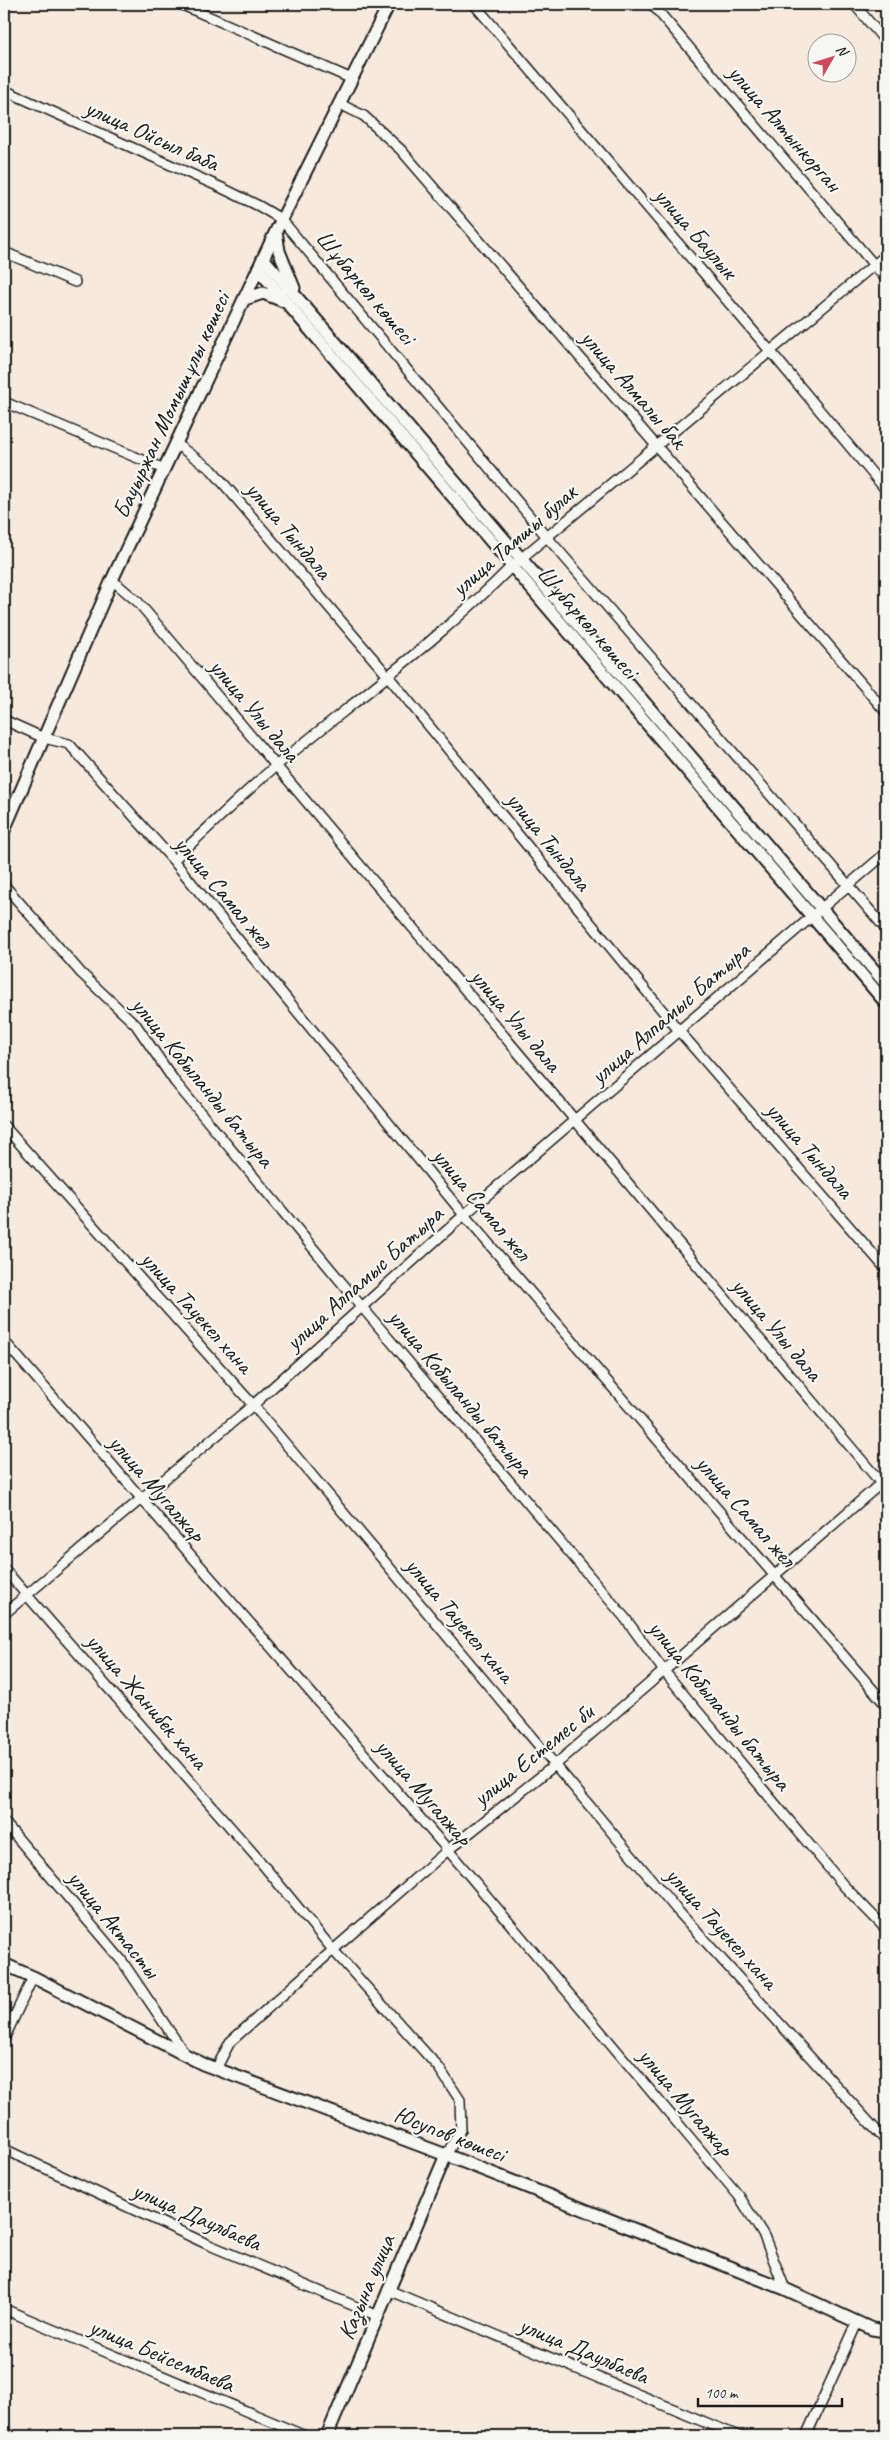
<svg xmlns="http://www.w3.org/2000/svg" width="890" height="2440" font-family="Caveat,sans-serif">
  <style>
    .lines { fill: none; stroke-linecap: round; stroke-linejoin: round }
    .minor-casing { stroke: #1c1c1c; stroke-width: 12 }
    .tertiary-casing { stroke: #1c1c1c; stroke-width: 15 }
    .minor { stroke: #f6f6f2; stroke-width: 9 }
    .tertiary { stroke: #f6f6f2; stroke-width: 11 }
    .labels { text-anchor: middle; stroke-width: 4.5; stroke-linejoin: round; paint-order: stroke }
    .street-label { font-size: 24px; fill: #1c1c1c; stroke: #f6f6f2 }
  </style>
  <rect width="100%" height="100%" fill="#f7e9dc"/>
  <filter id="ink" filterUnits="userSpaceOnUse"><feTurbulence type="fractalNoise" baseFrequency=".02" numOctaves="2"/><feDisplacementMap in="SourceGraphic" scale="10" xChannelSelector="R" yChannelSelector="G"/><feConvolveMatrix kernelMatrix="1 2 1 2 8 2 1 2 1" color-interpolation-filters="sRGB"/></filter>
  <g filter="url(#ink)">
    <g class="lines">
      <defs>
        <path id="minor" d="M180 4 352 79
          M474 4 771 352 886 490
          M652 4 886 279
          M854 4 886 42
          M4 90 222 188 259 206 281 219 547 537 886 929
          M340 104 364 116 401 150 886 712
          M4 252 75 282
          M4 402 164 469
          M176 444 212 470 388 676 680 1032 886 1269
          M112 580 138 602 886 1489
          M4 720 44 738 69 744 173 860 464 1215 886 1705
          M173 860C208 829 241 795 277 765 356 700 440 639 512 566L886 255
          M4 885 81 973 136 1025 175 1082 362 1307 625 1618 664 1671 844 1886 886 1929
          M4 1126 253 1405 677 1910 886 2141
          M4 1341 448 1850 739 2196 764 2236 785 2289
          M4 1569 259 1860 333 1950 439 2068 460 2100 461 2130 446 2155
          M4 1614 253 1405 464 1215 886 853
          M4 1822 122 1961 185 2054
          M4 2039 33 1977
          M216 2069 230 2042 333 1950 448 1850 555 1765 886 1479
          M4 2149 207 2244 376 2315
          M388 2290 738 2436
          M4 2309 305 2436
          M806 2436 857 2323"/>
        <path id="tertiary" d="M276 231 279 251 294 288
          M263 258 886 984
          M258 269 886 1003
          M245 299 263 293 283 301
          M4 830 112 580 164 469 276 231 389 4
          M4 1964 33 1977 203 2064 446 2155 785 2289 872 2329 886 2331
          M327 2436 446 2155"/>
      </defs>
      <use href="#minor" class="minor-casing"/>
      <use href="#tertiary" class="tertiary-casing"/>
      <use href="#minor" class="minor"/>
      <use href="#tertiary" class="tertiary"/>
    </g>
  </g>
  <g class="labels">
    <g class="street-label">
      <text transform="translate(785 128) rotate(49)" y="8">улица Алтынкорган</text>
      <text transform="translate(152 135) rotate(24)" y="8">улица Ойсыл баба</text>
      <text transform="translate(696 233) rotate(49)" y="8">улица Баулык</text>
      <text transform="translate(366 287) rotate(50)" y="8">Шұбаркөл көшесі</text>
      <text transform="translate(634 389) rotate(49)" y="8">улица Алмалы бак</text>
      <text transform="translate(171 405) rotate(-65)" y="8">Бауыржан Момышұлы көшесі</text>
      <text transform="translate(289 530) rotate(50)" y="8">улица Тындала</text>
      <text transform="translate(514 540) rotate(-41)" y="8">улица Тамшы булак</text>
      <text transform="translate(588 622) rotate(49)" y="8">Шұбаркөл көшесі</text>
      <text transform="translate(255 710) rotate(50)" y="8">улица Улы дала</text>
      <text transform="translate(549 841) rotate(51)" y="8">улица Тындала</text>
      <text transform="translate(224 892) rotate(50)" y="8">улица Самал жел</text>
      <text transform="translate(670 1013) rotate(-41)" y="8">улица Алпамыс Батыра</text>
      <text transform="translate(516 1020) rotate(50)" y="8">улица Улы дала</text>
      <text transform="translate(203 1082) rotate(51)" y="8">улица Кобыланды батыра</text>
      <text transform="translate(810 1150) rotate(49)" y="8">улица Тындала</text>
      <text transform="translate(482 1204) rotate(50)" y="8">улица Самал жел</text>
      <text transform="translate(364 1278) rotate(-42)" y="8">улица Алпамыс Батыра</text>
      <text transform="translate(197 1312) rotate(48)" y="8">улица Тауекел хана</text>
      <text transform="translate(777 1329) rotate(50)" y="8">улица Улы дала</text>
      <text transform="translate(461 1393) rotate(50)" y="8">улица Кобыланды батыра</text>
      <text transform="translate(157 1488) rotate(49)" y="8">улица Мугалжар</text>
      <text transform="translate(746 1511) rotate(49)" y="8">улица Самал жел</text>
      <text transform="translate(460 1620) rotate(50)" y="8">улица Тауекел хана</text>
      <text transform="translate(147 1701) rotate(49)" y="8">улица Жанибек хана</text>
      <text transform="translate(720 1705) rotate(51)" y="8">улица Кобыланды батыра</text>
      <text transform="translate(533 1755) rotate(-39)" y="8">улица Естемес би</text>
      <text transform="translate(424 1792) rotate(49)" y="8">улица Мугалжар</text>
      <text transform="translate(114 1924) rotate(51)" y="8">улица Актасты</text>
      <text transform="translate(722 1928) rotate(48)" y="8">улица Тауекел хана</text>
      <text transform="translate(686 2102) rotate(50)" y="8">улица Мугалжар</text>
      <text transform="translate(450 2134) rotate(21)" y="8">Юсупов көшесі</text>
      <text transform="translate(197 2216) rotate(24)" y="8">улица Даулбаева</text>
      <text transform="translate(366 2287) rotate(-67)" y="8">Казына улица</text>
      <text transform="translate(584 2350) rotate(23)" y="8">улица Даулбаева</text>
      <text transform="translate(162 2355) rotate(23)" y="8">улица Бейсембаева</text>
    </g>
  </g>
  <rect width="890" height="2440" fill="none" stroke="#f6f6f2" stroke-width="20"/>
  <rect x="10" y="10" width="870" height="2420" fill="none" stroke="#1c1c1c" stroke-width="2" filter="url(#ink)"/>
  <g transform="translate(832 58) rotate(51)"><circle r="24" fill="#f6f6f2" stroke="#9f9f9c"/>
  <path d="M0-4L9 19L0 12L-9 19Z" fill="#d1495b"/>
  <text y="-8" font-size="14" font-weight="bold" text-anchor="middle" fill="#1c1c1c">N</text>
  </g>
  <path d="M698 2398v8h144v-8" fill="none" stroke="#1c1c1c" stroke-width="2.5"/>
  <text x="705" y="2398" font-size="15" fill="#1c1c1c" stroke="#f6f6f2" stroke-width="4" paint-order="stroke">100 m</text>
</svg>
